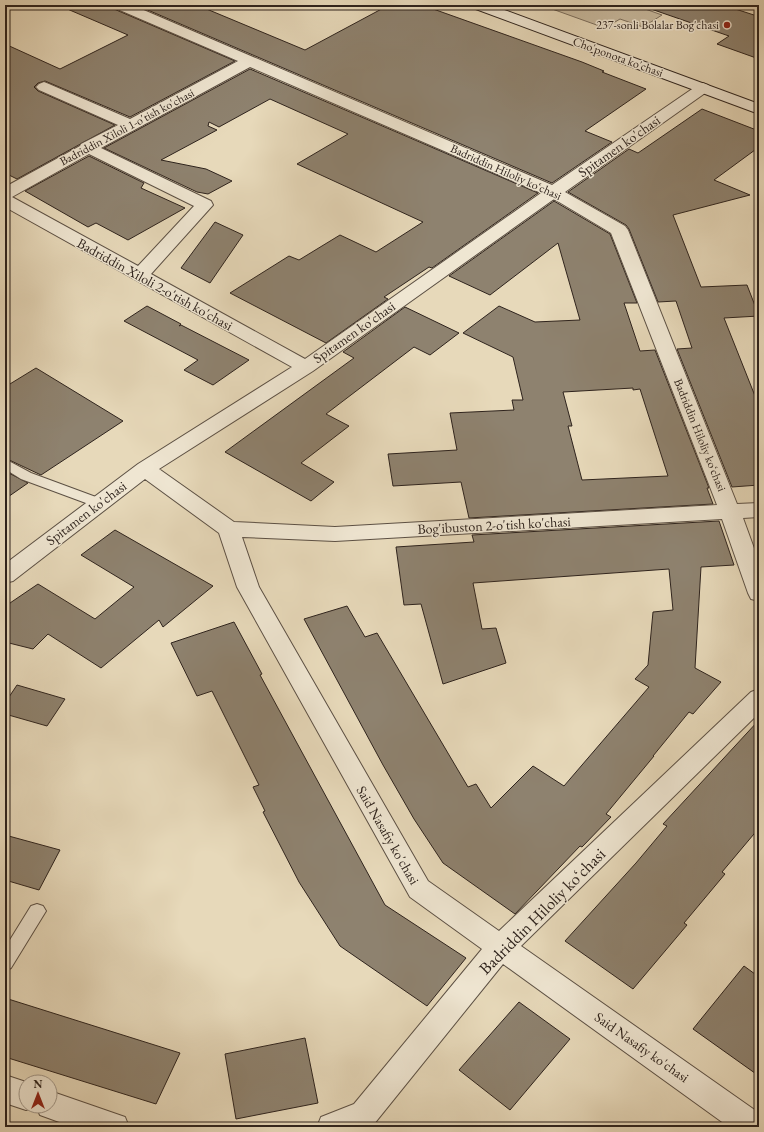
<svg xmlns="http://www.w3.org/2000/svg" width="764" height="1132" font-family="'EB Garamond',serif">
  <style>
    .green { fill: #c8ba9f; stroke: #7b6e5e }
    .building { fill: #8e826f; stroke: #2e231d; fill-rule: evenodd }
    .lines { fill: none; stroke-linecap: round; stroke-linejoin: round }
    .lane-casing { stroke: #5c5044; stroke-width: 2 }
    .street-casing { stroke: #5c5044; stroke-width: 2 }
    .secondary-casing { stroke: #2e231d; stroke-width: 2 }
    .lane { fill: #efe6d2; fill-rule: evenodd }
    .street { fill: #efe6d2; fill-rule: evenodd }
    .secondary { fill: #efe6d2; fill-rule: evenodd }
    .poi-dot { fill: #8f2418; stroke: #efe6d2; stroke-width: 1.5 }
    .labels { text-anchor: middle; stroke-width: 3; stroke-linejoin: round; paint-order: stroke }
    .far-poi-label { font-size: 12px; fill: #2e231d; stroke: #efe6d2; text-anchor: end }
    .far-street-label { font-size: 12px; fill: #2e231d; stroke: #efe6d2 }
    .street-label { font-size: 14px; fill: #2e231d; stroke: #efe6d2 }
    .near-street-label { font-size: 17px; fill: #2e231d; stroke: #efe6d2 }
  </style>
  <rect width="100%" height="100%" fill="#e7d9ba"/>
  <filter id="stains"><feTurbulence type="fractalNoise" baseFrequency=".005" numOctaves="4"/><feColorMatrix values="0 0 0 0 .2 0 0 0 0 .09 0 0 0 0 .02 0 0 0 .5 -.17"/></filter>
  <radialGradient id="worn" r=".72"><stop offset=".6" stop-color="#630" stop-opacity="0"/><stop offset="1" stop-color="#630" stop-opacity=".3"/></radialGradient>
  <path class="green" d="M541 5H634L662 15 643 27 620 19 605 28Z"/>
  <path class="building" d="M58 5H112L114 9 235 61 130 117 45 81 38 83 34 87 38 91 115 125 17 179 5 173V44L60 69 128 35Z
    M136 5H197L305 50 389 5H422L582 62 604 71 602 72 646 89 585 131 612 142 552 183Z
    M652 5H723L757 16 759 15V59L717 44 729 36 651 9Z
    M250 69 538 193 432 268 429 267 384 297 388 299 326 343 230 293 289 256 299 260 340 235 376 252 423 222 297 164 348 134 270 99 219 127 209 122 208 126 217 130 161 160 206 169 232 181 208 194 197 192 104 148Z
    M702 109 759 131V147L714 180 750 195 673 215 701 287 747 285 759 316 724 318 759 406V485L732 487 677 349 692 348 676 301 658 302 629 229 626 225 568 192 629 149 638 153Z
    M89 156 144 183 141 188 185 208 128 240 96 223 88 227 25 191Z
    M554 201 610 234 637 303H624L640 351 655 350 709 488H707L713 504 469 518 461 482 393 486 388 454 457 450 450 413 514 410 512 400H523L513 357 463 333 499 306 535 322 580 320 558 243 490 295 449 276ZM633 388V390L640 389 668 476 582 480 568 426H572L563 392Z
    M215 222 243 235 210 283 181 268Z
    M147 306 181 324 179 326 181 325 249 360 213 385 184 370 198 360 124 321Z
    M405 307 459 333 430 355 414 347 326 414 349 426 301 463 334 482 311 501 225 452 354 358 343 352Z
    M36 368 123 421 41 475 5 458V387Z
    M5 471 28 483 5 499Z
    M719 521 734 565 701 567 695 668 721 682 693 714 689 712 653 756H654L606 814 611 817 582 847 580 846 515 914 443 863 414 819 383 765 304 619 347 606 365 637 377 633 468 787 476 784 491 808 533 766 564 786 649 687 635 679 648 665 653 612 673 610 669 569 473 583 482 629 496 628 506 663 443 684 421 604 404 605 396 547 474 542 472 535Z
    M115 530 213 586 163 627 159 620 101 668 48 634 33 649 5 642V610L10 603 38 584 95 619 134 587 81 555Z
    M234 622 262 674 260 675 385 905 466 958 427 1006 340 946 299 882 263 812 265 811 253 787 259 785 212 691 197 696 171 643Z
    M17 685 65 699 47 726 5 714V703Z
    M759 720V828L722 872 725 874 684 923 687 925 633 989 565 941 636 863 667 826 663 824Z
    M5 835 60 850 39 890 5 880Z
    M744 966 759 977V1076L693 1029Z
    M5 998 180 1053 156 1104 5 1057Z
    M519 1002 570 1039 510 1110 459 1070Z
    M305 1038 318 1103 236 1119 225 1054Z"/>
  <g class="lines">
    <defs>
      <path id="lane" d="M5 459 31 473 104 500 106 503 104 506 99 508 94 506 21 479 5 469Z
        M37 904 43 906 46 911 11 968 5 971V948L31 906Z"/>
      <path id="street" d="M113 5H132L552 185 698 85 703 83 708 85 711 88 708 91 565 192 625 226 628 230 737 504 759 503V517L743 518 759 562V601L751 599 748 593 722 519 335 541 242 537 259 587 428 881 499 931 751 692 759 689V713L521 946 759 1113V1127H729L503 964 374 1124 367 1127H317L321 1117 354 1104 482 949 410 897 237 587 219 533 145 479 13 581 5 583V564L138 464 292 367 5 207V187L80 146 81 144 118 125 39 90 36 87 39 84 44 82 49 84 130 119 238 61 115 8ZM250 67 541 193 305 359 151 274 213 205 211 201 101 148ZM89 154 194 206 138 266 12 197ZM554 199 611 233 717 505 335 527 234 522 159 469 313 371Z
        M5 1075 26 1082V1106H50V1091L125 1117 129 1127H73L40 1115 36 1106 26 1110 5 1103Z"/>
      <path id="secondary" d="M471 5H491L759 104V114L473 8Z"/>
    </defs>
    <use href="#lane" class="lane-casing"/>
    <use href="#street" class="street-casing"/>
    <use href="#secondary" class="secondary-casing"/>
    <use href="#lane" class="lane"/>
    <use href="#street" class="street"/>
    <use href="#secondary" class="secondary"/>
  </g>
  <circle class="poi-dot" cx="727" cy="25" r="4"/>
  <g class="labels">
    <g class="far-poi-label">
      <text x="719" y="29">237-sonli Bolalar Bog'chasi</text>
    </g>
    <g class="far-street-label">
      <text transform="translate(618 57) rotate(20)" y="4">Cho'ponota ko'chasi</text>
      <text transform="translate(127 127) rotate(-28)" y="4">Badriddin Xiloli 1-o'tish ko'chasi</text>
      <text transform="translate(506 172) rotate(24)" y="4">Badriddin Hiloliy koʻchasi</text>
      <text transform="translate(700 435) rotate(68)" y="4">Badriddin Hiloliy koʻchasi</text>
    </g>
    <g class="street-label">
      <text transform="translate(619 146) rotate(-35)" y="5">Spitamen ko'chasi</text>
      <text transform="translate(155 284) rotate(29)" y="5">Badriddin Xiloli 2-o'tish ko'chasi</text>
      <text transform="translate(354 332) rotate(-35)" y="5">Spitamen ko'chasi</text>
      <text transform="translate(86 513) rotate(-37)" y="5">Spitamen ko'chasi</text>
      <text transform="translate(494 525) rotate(-3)" y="5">Bog'ibuston 2-o'tish ko'chasi</text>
      <text transform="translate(388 835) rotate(60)" y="5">Said Nasafiy ko'chasi</text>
      <text transform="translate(642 1047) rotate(35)" y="5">Said Nasafiy ko'chasi</text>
    </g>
    <g class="near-street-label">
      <text transform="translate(542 911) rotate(-45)" y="6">Badriddin Hiloliy koʻchasi</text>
    </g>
  </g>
  <rect width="764" height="1132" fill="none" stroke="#e7d9ba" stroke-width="20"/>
  <rect x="6" y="6" width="752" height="1120" fill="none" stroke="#2e231d" stroke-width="2"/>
  <rect x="10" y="10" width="744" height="1112" fill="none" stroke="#2e231d"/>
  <g transform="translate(38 1094)"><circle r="19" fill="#efe6d2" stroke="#a2988a"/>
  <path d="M0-3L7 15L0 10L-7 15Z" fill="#8f2418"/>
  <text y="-6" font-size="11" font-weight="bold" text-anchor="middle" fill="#2e231d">N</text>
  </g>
  <rect width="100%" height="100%" filter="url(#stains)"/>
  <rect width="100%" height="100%" fill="url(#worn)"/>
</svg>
